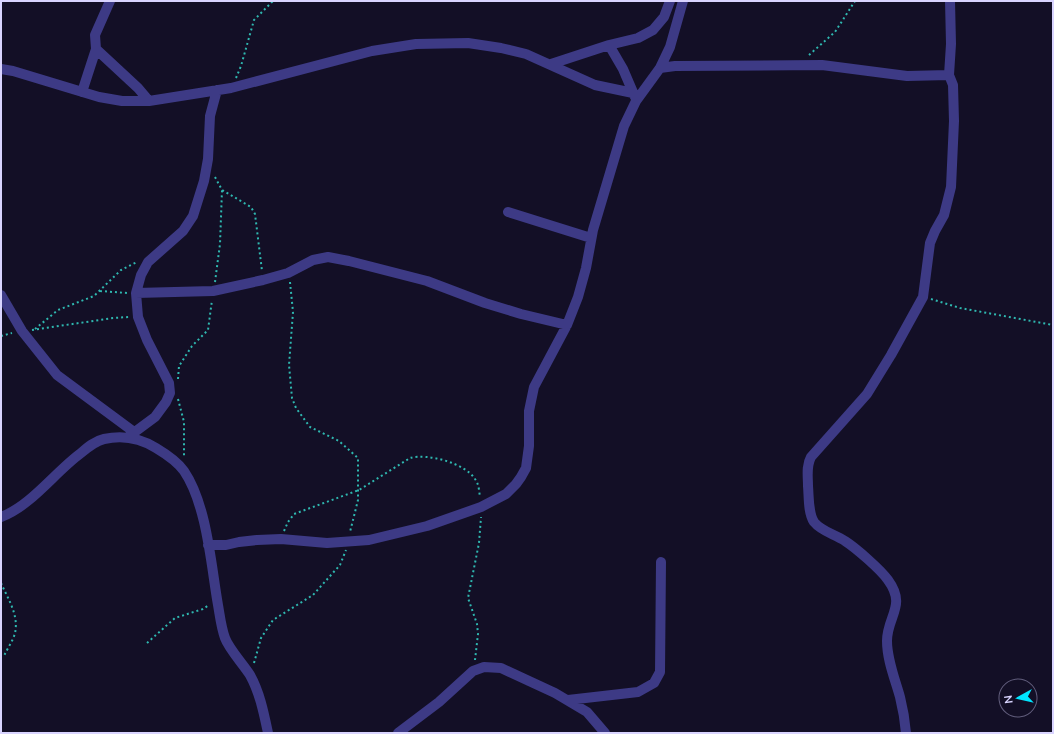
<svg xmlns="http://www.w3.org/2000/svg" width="1054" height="734" font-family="Mulish,sans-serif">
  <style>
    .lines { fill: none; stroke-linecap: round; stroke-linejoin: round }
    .path { stroke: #2fb8b0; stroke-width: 2; stroke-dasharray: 2 3; stroke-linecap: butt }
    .minor { stroke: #3d3a85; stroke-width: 10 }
  </style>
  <rect width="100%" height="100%" fill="#130f26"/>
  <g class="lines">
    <path class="path" d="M809 55 835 32 855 1
      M236 78 241 66 254 20 273 1
      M215 177 222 190 251 207 255 214 262 271
      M215 282 220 244 222 190
      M290 282 293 312 289 365 292 398 296 408 310 427 339 441 358 458V500L350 532
      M100 291 127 293
      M931 299 960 308 1053 325
      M35 329 58 310 94 296 121 270 137 262
      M32 330 113 318 129 317
      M1 336 12 333
      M178 379 179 366 192 346 208 330 212 300
      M178 399 184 422V456
      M284 531 288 522 294 514 359 490 410 458C427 453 465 463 475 479 479 484 479 491 480 497
      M1 583C8 599 19 615 15 633 13 641 7 649 4 656
      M147 643 175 618 203 609 209 605
      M475 660 478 634 477 624 468 598 479 543 481 517
      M254 663 261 638 273 620 313 595 340 565 346 550"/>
    <path class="minor" d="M110 1 95 35 96 49 138 88 149 101
      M609 45 623 69 635 97
      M551 64 609 45 638 38 653 30 664 17 670 1
      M660 68 675 66 822 65 907 76 949 75
      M1 69 13 71 99 97 122 101H149L231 88 372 51 416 44 468 43 501 48 526 54 595 85 633 93
      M82 92 96 49
      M508 212 591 238
      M136 293 213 291 263 280 288 273 313 260 328 257 349 261 427 281 485 303 521 314 567 325
      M1 295 22 331 57 375 134 432
      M128 437 155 417 166 402 170 393 169 383 147 340 138 317 136 293 141 275 148 262 183 231 193 216 204 181 208 159 210 116 217 90
      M1 517C31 506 55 472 81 453 88 447 95 441 104 439 122 435 140 438 156 448 166 454 177 461 184 471 207 505 211 565 218 605 220 616 221 627 225 638 229 649 243 664 250 675 260 693 264 714 268 733
      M208 545H226L239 542 257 540 281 539 327 543 369 540 427 526 481 507 506 494 516 484 521 477 526 468 529 446V411L534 387 567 325 578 297 586 268 593 230 624 126 636 101 660 68 670 47 683 1
      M568 700 638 692 654 683 660 672 661 562
      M398 733 439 702 473 671 484 667 501 668 555 693 587 712 605 733
      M906 733C905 721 903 709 900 697 895 679 887 660 887 641 887 616 907 606 888 580 881 570 856 548 845 541 835 534 822 532 814 522 808 513 809 497 808 486 808 476 806 466 811 457L867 394 891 355 923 297 930 243 935 231 944 215 951 187 954 121 953 85 949 75 951 44 950 1"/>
  </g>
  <rect width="1054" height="734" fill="none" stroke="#d9d4ff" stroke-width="4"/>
  <g transform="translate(1018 698) rotate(262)"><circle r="19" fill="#130f26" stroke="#625e7d"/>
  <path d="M0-3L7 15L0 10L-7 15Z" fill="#00e5ff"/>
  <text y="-6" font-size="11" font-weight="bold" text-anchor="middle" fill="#d9d4ff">N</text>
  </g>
</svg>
